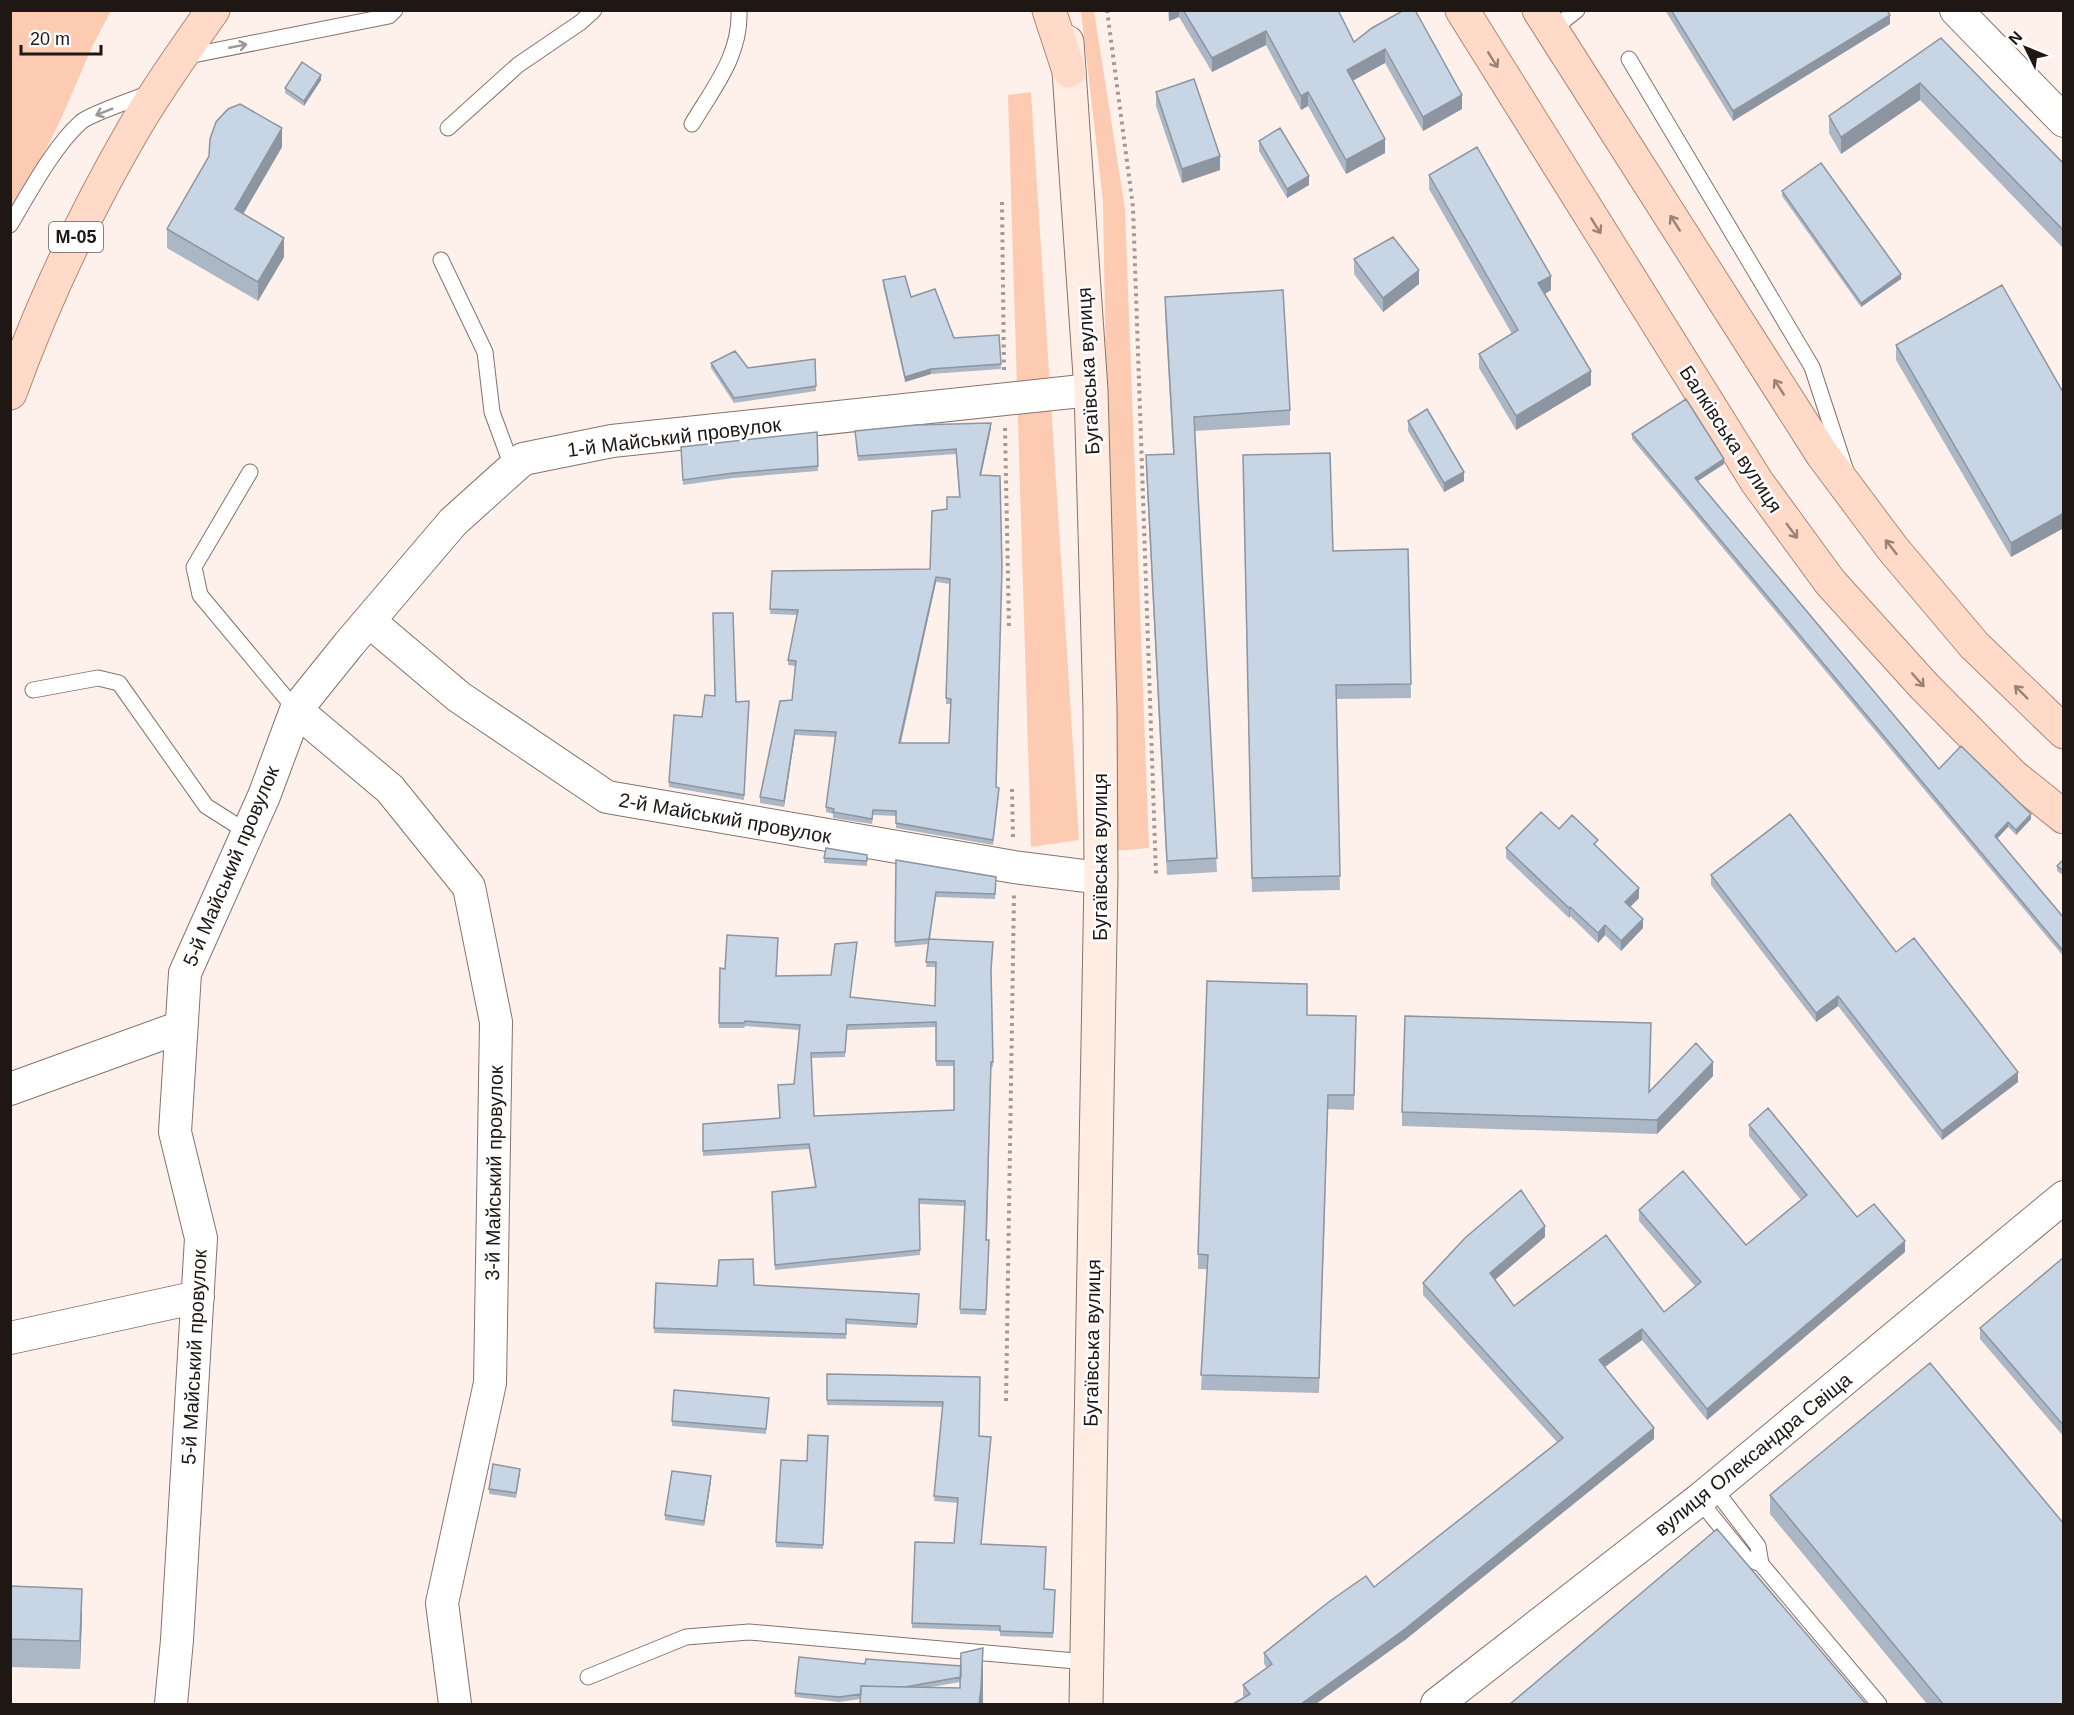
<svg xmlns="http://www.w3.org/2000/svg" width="2074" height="1715" font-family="Arial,sans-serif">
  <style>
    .green { fill: #fccbb2 }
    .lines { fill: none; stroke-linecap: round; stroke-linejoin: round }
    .lane-casing { stroke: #85736a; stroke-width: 17 }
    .street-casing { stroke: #85736a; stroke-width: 34 }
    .secondary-casing { stroke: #85736a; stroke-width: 35 }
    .primary-casing { stroke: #b08671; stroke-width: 35 }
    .path { stroke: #a49994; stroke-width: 4; stroke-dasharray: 3 4.5; stroke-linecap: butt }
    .lane { stroke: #fff; stroke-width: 15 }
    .street { stroke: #fff; stroke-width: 32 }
    .secondary { stroke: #ffede3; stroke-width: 33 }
    .primary { stroke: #ffdac8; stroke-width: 33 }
    .wall { fill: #acb7c5; fill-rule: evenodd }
    .shaded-wall { fill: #8c95a0 }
    .building { fill: #c8d5e5; stroke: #8c95a0; stroke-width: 1.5; fill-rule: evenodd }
    .oneway { stroke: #9a9795 }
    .oneway2 { stroke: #9a8277 }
    .labels { text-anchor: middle; stroke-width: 5; stroke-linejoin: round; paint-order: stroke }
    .shield { fill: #fff; stroke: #625d5a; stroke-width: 1.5 }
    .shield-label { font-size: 18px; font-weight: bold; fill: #1e1714 }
    .street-label { font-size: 20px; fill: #1e1714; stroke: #fff }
  </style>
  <rect width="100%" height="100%" fill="#fef1eb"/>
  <path class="green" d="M11 11H111L92 47 61 119 11 219Z
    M1081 11H1094L1125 209 1149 848 1114 851 1103 201Z
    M1031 92 1079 840 1031 847 1008 95Z"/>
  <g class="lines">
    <defs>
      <path id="lane" d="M1552 30 1577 10
        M183 57 389 16 395 10
        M1629 59 1812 367 1845 468
        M692 124C714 87 741 55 739 10
        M448 128 518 65 581 22 594 10
        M10 225C29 193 54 146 81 122 90 114 135 99 150 93
        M441 260 485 352 492 412 513 469
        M250 472 194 567 200 595 296 710
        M33 690 98 678 119 683 206 806 247 832
        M1713 1487 1758 1546 1761 1564
        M1699 1500 1746 1558 1761 1564 1879 1704
        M588 1677 686 1637 749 1632 1087 1662"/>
      <path id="street" d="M1956 10 2064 121
        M369 621 459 697 607 797 1014 867 1101 878
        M296 710 390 789 469 887 496 1022 490 1383 442 1603 455 1704
        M10 1089 181 1027
        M10 1338 198 1297
        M171 1704 177 1640 201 1238 175 1132 185 973 264 796 296 710 349 644 453 522 523 459 612 441 1091 390
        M1437 1704 1699 1500 2064 1197"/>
      <path id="secondary" d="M1067 42 1091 390 1100 709 1101 878 1086 1704"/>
      <path id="primary" d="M1049 10 1069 71
        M1462 10 1757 482 1830 582 1924 686 2013 776 2064 817
        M1539 10 1822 454 1893 549 1974 645 2064 732
        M10 393C43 302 84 215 132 132 156 90 185 50 213 10"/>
    </defs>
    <use href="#lane" class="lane-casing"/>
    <use href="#street" class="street-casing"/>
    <use href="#secondary" class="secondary-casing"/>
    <use href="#primary" class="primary-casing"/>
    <path class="path" d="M1107 10 1133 207 1156 874
      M1002 202 1004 372
      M1005 428 1009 628
      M1012 789 1013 839
      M1006 1401 1014 894"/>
    <use href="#lane" class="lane"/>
    <use href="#street" class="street"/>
    <use href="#secondary" class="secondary"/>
    <use href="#primary" class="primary"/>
  </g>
  <path class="wall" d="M1168 10H1338L1354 42 1372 28 1462 109 1423 131 1385 63 1353 80 1385 153 1346 174 1308 106 1301 110 1266 45 1212 72 1179 17 1169 21Z
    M1665 10H1887L1890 24 1733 121Z
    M1941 38 2064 164V249L1920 100 1841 154 1829 133V116Z
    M321 80 304 106 285 93V88Z
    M1156 92 1220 170 1182 183 1156 106Z
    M1259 141 1309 185 1287 198 1259 151Z
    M282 147 243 214 284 257 258 301 167 248V229Z
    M1429 175 1551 290 1545 294 1591 385 1516 430 1479 368V354L1512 334 1429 189Z
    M1782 191 1901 279 1861 307 1782 196Z
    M1354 259 1419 284 1383 312 1354 274Z
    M883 280 911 297 954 338 999 335 1001 369 931 374 905 382 883 285Z
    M1165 297 1290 410V425L1195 431 1217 872 1167 875 1146 469V455L1173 454 1165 312Z
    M1896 345 2064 394 2011 557 1896 360Z
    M815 359 816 391 734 403 711 368V363L748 368Z
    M1408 421 1464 481 1444 492 1408 431Z
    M991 428 981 475 996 787 999 793 993 845 896 828V816L873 815 872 824 833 818V814L826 812V807L835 737 795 735 784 807 760 803V797L792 700 795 666 788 665V660L797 615 770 614 772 571 930 569 947 509 959 497 956 454 858 461 855 431ZM936 582 950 584 946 698V704H951L949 743H901Z
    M817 432 818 471 733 478 683 485 681 447Z
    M1632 434 1724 464 1697 481 1939 769 2031 819 2016 835 2008 827 1997 838 2064 918V957L1632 439Z
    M1243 469 1333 551 1408 549 1411 698 1336 699 1340 890 1252 892Z
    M749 701 744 800 669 787V782L702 717 736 702Z
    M1559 829 1598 848 1639 898 1630 907 1643 928 1621 951 1605 935 1598 943 1570 916 1569 918 1506 858V848Z
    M824 858 867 860V866L824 863Z
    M2064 859V876L2057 871V866Z
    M896 860 996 877 995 899 936 897 930 939 993 947 991 974 993 1067H991L987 1240 986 1315 960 1314 965 1206 920 1204V1255L775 1270 772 1192 815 1187 809 1149 703 1156V1124L780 1118 794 1084 799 1030 745 1026 744 1028H719L720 968 776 976 831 975 857 947 850 998 935 1006 936 967H926L929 944 895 947ZM936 1027V1066H954V1110L814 1116 811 1058 845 1057 847 1030Z
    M1711 875 1896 952 2018 1082 1942 1140 1838 1006 1816 1022 1711 885Z
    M1307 1015 1356 1031 1354 1110 1328 1109 1319 1393 1201 1390 1207 1269H1198V1254Z
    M1651 1038 1650 1091 1713 1076 1657 1134 1402 1126V1112Z
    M1749 1125 1857 1217 1905 1252 1707 1420 1642 1340 1605 1367 1654 1439 1405 1640 1244 1698 1243 1696V1685L1267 1668 1264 1664V1653L1374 1587 1557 1442 1423 1295V1283L1545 1237 1495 1280 1514 1306 1664 1312 1695 1286 1639 1221V1210L1746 1245 1801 1200 1749 1136Z
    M2064 1257V1437L1980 1339V1328Z
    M656 1283 717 1286 754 1285 919 1294 917 1328 846 1324V1339L654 1333Z
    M827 1374 980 1377 979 1436 981 1544 1044 1589 1055 1590 1053 1638 1000 1636V1631L912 1628 915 1542 954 1543 958 1503 934 1501 943 1407 827 1405Z
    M769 1398 766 1434 672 1426V1421Z
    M828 1436 823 1549 776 1547 781 1460 807 1461Z
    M520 1474 516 1498 489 1494V1489Z
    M711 1481 704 1526 665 1520V1515Z
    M1770 1495 2064 1704H1927L1770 1514Z
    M10 1586 82 1616 80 1669 10 1667Z
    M865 1664 961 1666 983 1687V1704H860V1699L839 1702 795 1697V1693ZM960 1682V1688L931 1687Z"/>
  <path class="shaded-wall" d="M1169 10H1179V17L1169 21Z
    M1890 15V24L1733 121V111Z
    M1266 31V45L1212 72V58Z
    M1385 49V63L1347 84V70Z
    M321 75V80L304 106V101Z
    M1920 83V100L1841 154V137Z
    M1308 92V106L1301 110V96Z
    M1462 95V109L1423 131V117Z
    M282 128V147L235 228V209Z
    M1385 139V153L1346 174V160Z
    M1220 156V170L1182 183V169Z
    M1309 176V185L1287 198V189Z
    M284 238V257L258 301V282Z
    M1419 270V284L1383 312V298Z
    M1901 274V279L1861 307V303Z
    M1551 276V290L1538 298V283Z
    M931 369V374L905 382V377Z
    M1591 371V385L1516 430V416Z
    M991 423V428L980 480V475Z
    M1724 459V464L1695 483V478Z
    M1464 472V481L1444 492V483Z
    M2064 513V528L2011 557V543Z
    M936 577V582L899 748V743Z
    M795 730V735L784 807V801Z
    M2031 814V819L2016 835V830Z
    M2008 822V827L1995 841V836Z
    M1639 888V898L1625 912V902Z
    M1570 907V916L1569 918V908Z
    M1643 919V928L1621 951V941Z
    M1605 925V935L1598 943V933Z
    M1838 996V1006L1816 1022V1013Z
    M1713 1062V1076L1657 1134V1120Z
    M2018 1072V1082L1942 1140V1131Z
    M1545 1226V1237L1490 1284V1273Z
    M1905 1241V1252L1707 1420V1409Z
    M1642 1329V1340L1599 1371V1360Z
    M1654 1428V1439L1405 1640 1316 1704H1301Z
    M711 1476V1481L704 1526V1521Z
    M82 1589V1616L80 1669V1641Z
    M983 1648V1704H979Z"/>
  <path class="building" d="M1183 10H1338L1354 42 1372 28 1404 10H1415L1462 95 1423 117 1385 49 1347 70 1385 139 1346 160 1308 92 1301 96 1266 31 1212 58Z
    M1671 10H1887L1890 15 1733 111Z
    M1941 38 2064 164V231L1920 83 1841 137 1829 116Z
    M302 62 321 75 304 101 285 88Z
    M1194 79 1220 156 1182 169 1156 92Z
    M240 104 282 128 235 209 284 238 258 282 167 229 209 156 210 139 216 122 228 109Z
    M1280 128 1309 176 1287 189 1259 141Z
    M1477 147 1551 276 1538 283 1591 371 1516 416 1479 354 1518 330 1429 175Z
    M1821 163 1901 274 1861 303 1782 191Z
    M1393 237 1419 270 1383 298 1354 259Z
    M905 276 911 297 935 289 954 338 999 335 1001 364 931 369 905 377 883 280Z
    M2002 285 2064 394V513L2011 543 1896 345Z
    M1283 290 1290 410 1194 417 1217 858 1167 861 1146 455 1174 454 1165 297Z
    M735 351 748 368 815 359 816 386 734 398 711 363Z
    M1686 399 1724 459 1695 478 1939 769 1961 746 2031 814 2016 830 2008 822 1995 836 2064 918V952L1632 434Z
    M1427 409 1464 472 1444 483 1408 421Z
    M991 423 980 475 1000 476 1002 569 996 787 999 788 993 840 896 823V811L873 810 872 819 833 812 834 809 826 807 836 732 795 730 784 801 760 797 780 701 792 700 796 661 788 660 798 610 770 609 772 571 930 569 932 511 947 509V497H960L956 449 858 456 855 431 916 425ZM936 577 950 579 946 698 951 699 949 743H899Z
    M817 432 818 466 733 473 683 480 681 447Z
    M1330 453 1333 551 1408 549 1411 684 1336 685 1340 876 1252 878 1243 455Z
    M713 613H733L736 702 749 701 744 795 669 782 674 715 702 717 705 695 715 696Z
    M1541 812 1559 829 1572 815 1598 840 1594 844 1639 888 1625 902 1643 919 1621 941 1605 925 1598 933 1570 907 1569 908 1506 848Z
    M1790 814 1896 952 1914 938 2018 1072 1942 1131 1838 996 1816 1013 1711 875Z
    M826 848 867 855V861L824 858Z
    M2064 859V871L2057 866Z
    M896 860 996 877 995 894 936 892 929 939 895 942Z
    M727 935 778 938 776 976 831 975 835 944 857 942 850 997 935 1006 936 962H926L929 939 993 942 991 970 993 1062H991L986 1240H989L986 1310 960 1309 965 1201 919 1199 920 1250 775 1265 772 1192 816 1187 809 1144 703 1151V1124L780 1118 778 1085 794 1084 800 1025 745 1021 744 1023H719L720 968 725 969ZM936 1022V1061H954V1110L814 1116 811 1053 845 1052 847 1025Z
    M1207 981 1307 984V1015L1356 1016 1354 1095H1328L1319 1378 1201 1375 1208 1255 1198 1254Z
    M1405 1016 1651 1023 1649 1092 1696 1043 1713 1062 1657 1120 1402 1112Z
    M1768 1108 1857 1217 1874 1204 1905 1241 1707 1409 1642 1329 1599 1360 1654 1428 1405 1629 1301 1704H1233L1250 1694 1243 1685 1272 1664 1264 1653 1330 1601 1366 1576 1374 1587 1563 1438 1423 1283 1465 1238 1521 1190 1545 1226 1490 1273 1514 1306 1606 1235 1664 1312 1701 1282 1639 1210 1683 1171 1746 1245 1807 1195 1749 1125Z
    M2064 1257V1426L1980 1328Z
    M753 1259 754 1285 919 1294 917 1324 846 1319V1334L654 1328 656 1283 717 1286 719 1260Z
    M1930 1363 2064 1524V1704H1943L1770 1495Z
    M827 1374 980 1377 979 1436 991 1437 981 1544 1046 1547 1044 1589 1055 1590 1053 1633 1000 1631V1626L912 1623 915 1542 954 1543 958 1498 934 1496 943 1402 827 1400Z
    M674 1390 769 1398 766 1429 672 1421Z
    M808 1435 828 1436 823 1545 776 1542 781 1460 807 1461Z
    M493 1464 520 1469 516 1493 489 1489Z
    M672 1471 711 1476 704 1521 665 1515Z
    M1717 1529 1866 1704H1510Z
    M10 1586 82 1589 80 1641 10 1639Z
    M983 1648 981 1688 979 1704H860L861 1686 960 1688 961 1653Z
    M799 1657 865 1664 866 1659 961 1666V1677L905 1687 861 1686V1694L839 1697 795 1693Z"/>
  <defs><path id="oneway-shaft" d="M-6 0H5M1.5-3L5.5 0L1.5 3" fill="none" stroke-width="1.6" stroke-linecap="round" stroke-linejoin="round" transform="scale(1.5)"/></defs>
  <g class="oneway">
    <use href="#oneway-shaft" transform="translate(238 46) rotate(-11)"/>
    <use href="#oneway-shaft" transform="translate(104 112) rotate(158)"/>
  </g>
  <g class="oneway2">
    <use href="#oneway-shaft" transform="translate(1493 60) rotate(58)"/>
    <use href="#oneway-shaft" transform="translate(1675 223) rotate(-123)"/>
    <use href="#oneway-shaft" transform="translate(1596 226) rotate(58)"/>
    <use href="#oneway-shaft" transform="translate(1779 387) rotate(-123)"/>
    <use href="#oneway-shaft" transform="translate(1792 531) rotate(53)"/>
    <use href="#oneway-shaft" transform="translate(1891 547) rotate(-128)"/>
    <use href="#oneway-shaft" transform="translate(1918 680) rotate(48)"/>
    <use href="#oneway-shaft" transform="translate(2021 692) rotate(-135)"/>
  </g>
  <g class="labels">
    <rect class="shield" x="49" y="222" width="54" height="30" rx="4.5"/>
    <g class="shield-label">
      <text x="76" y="243">М-05</text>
    </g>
    <g class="street-label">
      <text transform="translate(1088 371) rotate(-93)" y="7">Бугаївська вулиця</text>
      <text transform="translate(674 437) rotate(-7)" y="7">1-й Майський провулок</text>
      <text transform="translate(1731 439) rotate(57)" y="7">Балківська вулиця</text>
      <text transform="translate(725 818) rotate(10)" y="7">2-й Майський провулок</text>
      <text transform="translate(1100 857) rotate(-90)" y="7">Бугаївська вулиця</text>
      <text transform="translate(231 866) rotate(-67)" y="7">5-й Майський провулок</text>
      <text transform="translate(494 1173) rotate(-89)" y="7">3-й Майський провулок</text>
      <text transform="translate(1092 1343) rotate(-89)" y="7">Бугаївська вулиця</text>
      <text transform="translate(194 1357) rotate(-87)" y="7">5-й Майський провулок</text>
      <text transform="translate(1753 1454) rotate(-39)" y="7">вулиця Олександра Свіща</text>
    </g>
  </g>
  <rect width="2074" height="1715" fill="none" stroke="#1e1714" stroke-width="24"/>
  <g transform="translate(2026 48) rotate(313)" stroke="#ffffff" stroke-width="4.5" paint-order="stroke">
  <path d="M0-4.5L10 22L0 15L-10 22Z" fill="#1e1714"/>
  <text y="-9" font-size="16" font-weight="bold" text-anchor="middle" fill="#1e1714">N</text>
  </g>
  <path d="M21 45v9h80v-9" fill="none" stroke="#1e1714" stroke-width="3"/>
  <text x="30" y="45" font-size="18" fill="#1e1714" stroke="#ffffff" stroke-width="4.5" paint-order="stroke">20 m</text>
</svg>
